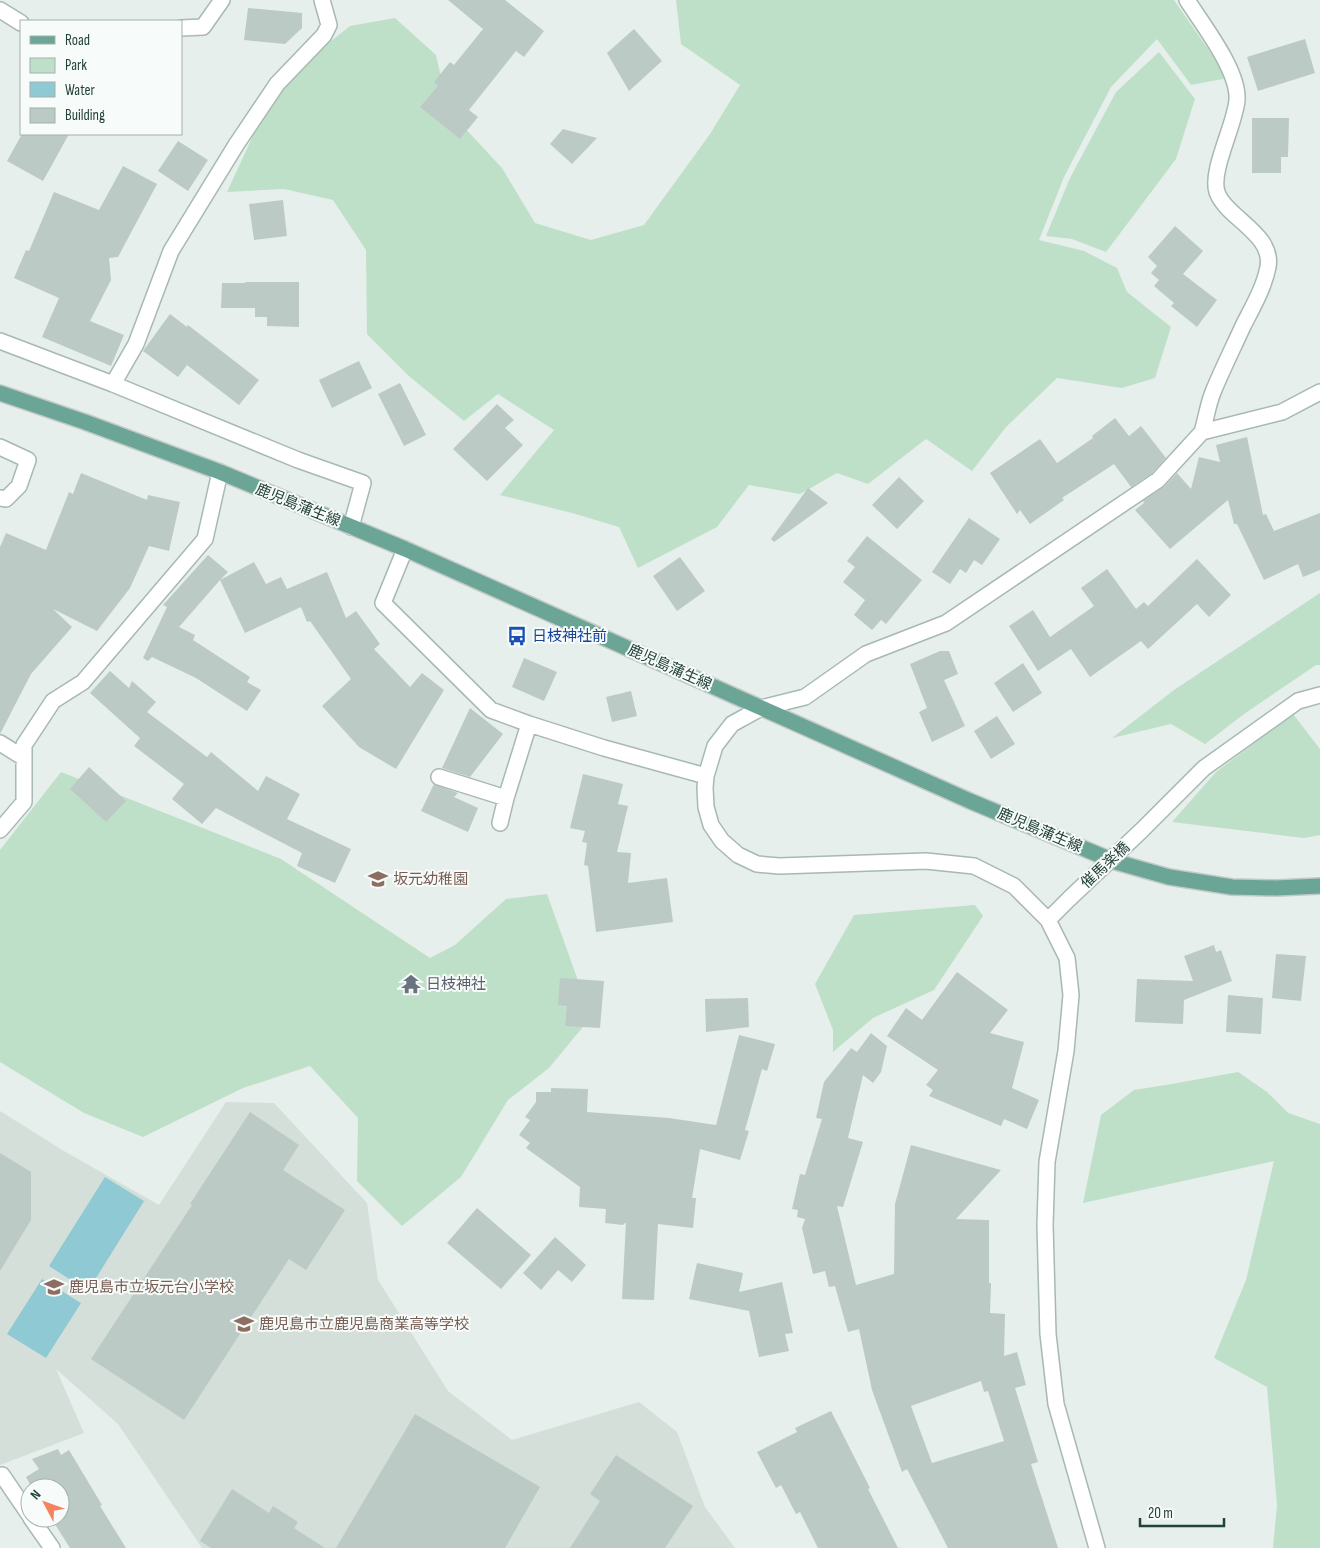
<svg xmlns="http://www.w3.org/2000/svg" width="1320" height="1548" font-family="'Sofia Sans Condensed','Noto Sans JP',sans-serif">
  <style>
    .built { fill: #d4dfda }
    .green { fill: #bfe0c8 }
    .water { fill: #8ec9d4 }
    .building { fill: #bbcac4; fill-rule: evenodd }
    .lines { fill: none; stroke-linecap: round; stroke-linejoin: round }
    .minor-casing { stroke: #a8b8b2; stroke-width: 18 }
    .major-casing { stroke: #c2cac8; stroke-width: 18 }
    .minor { stroke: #fff; stroke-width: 15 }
    .major { stroke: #6aa596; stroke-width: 15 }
    .minor-bridge-casing { stroke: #a8b8b2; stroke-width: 18; stroke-linecap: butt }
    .minor-bridge { stroke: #fff; stroke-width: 15 }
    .labels { text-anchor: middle; stroke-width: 4; stroke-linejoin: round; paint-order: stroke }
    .street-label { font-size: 15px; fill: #24423a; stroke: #f7fbf9 }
    .transit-label { font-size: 15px; fill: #164399; stroke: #f7fbf9; text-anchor: start }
    .education-label { font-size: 15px; fill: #785e54; stroke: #f7fbf9; text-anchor: start }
    .worship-label { font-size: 15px; fill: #5b616d; stroke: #f7fbf9; text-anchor: start }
  </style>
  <rect width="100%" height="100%" fill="#e6efeb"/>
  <path class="built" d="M226 1102 274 1103 367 1203 378 1280 448 1391 512 1440 639 1402 677 1432 705 1507 735 1548H202L118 1424 56 1369 84 1433 0 1465V1111L64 1151 159 1205Z"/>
  <path class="green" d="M676 0H1174L1228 78 1191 85 1157 39 1111 87 1064 177 1039 240 1084 251 1117 268 1127 292 1171 327 1155 378 1122 388 1057 378 1006 427 972 471 926 439 868 484 837 473 800 494 749 485 717 527 638 568 619 527 572 513 500 495 554 430 498 394 464 421 410 377 367 334 366 250 333 200 284 189 227 192 277 84 350 26 395 18 436 55 449 111 502 168 535 223 591 240 644 225 710 134 740 85 681 44Z
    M1159 52 1195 99 1176 159 1106 252 1072 239 1046 236 1070 178 1116 92Z
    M1320 593V665H1316L1244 714 1205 744 1171 724 1112 738 1174 690Z
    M1293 714 1320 749V835L1304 838 1172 822 1216 772Z
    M61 772 281 859 430 958 455 945 506 899 547 894 591 1017 549 1068 508 1100 461 1177 402 1226 357 1181 358 1118 310 1066 243 1088 143 1137 84 1113 0 1062V850Z
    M975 905 983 916 934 990 873 1018 833 1052V1030L815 984 854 915Z
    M1238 1072 1267 1092 1288 1113 1320 1124V1548H1273L1277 1505 1267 1387 1214 1358 1246 1280 1274 1161 1083 1203 1101 1115 1134 1090 1172 1084Z"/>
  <path class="water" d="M105 1177 144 1201 88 1291 49 1266Z
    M42 1279 81 1303 46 1358 7 1334Z"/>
  <path class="building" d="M448 0H505L544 31 524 57 516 51 469 110 478 117 460 139 420 107 438 86 434 82 450 62 454 65 483 29Z
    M248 8 302 13V28L285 44 244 40Z
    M634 29 662 61 629 91 607 53Z
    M1305 39 1315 73 1258 91 1247 57Z
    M1252 118H1289L1288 157H1281V173H1252Z
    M563 129 597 138 572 164 550 144Z
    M22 134H69L43 181 7 161Z
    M178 141 208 160 188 191 158 171Z
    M123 166 157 184 118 257 109 258 111 280 90 321 124 335 111 366 42 337 59 298 14 278 26 250 29 251 54 192 99 210Z
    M283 200 287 236 254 240 249 204Z
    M1175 226 1203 251 1183 274 1217 300 1197 327 1171 306 1174 303 1154 286 1159 280 1151 273 1157 266 1148 257Z
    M245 282H299V327L267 326V317H255V308H221L222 283H245Z
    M170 314 187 327 188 325 259 380 239 405 187 365 178 377 143 351Z
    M359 361 372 388 332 408 319 380Z
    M400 383 426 435 404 446 378 394Z
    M497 404 514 420 505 428 523 445 487 481 453 449Z
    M1115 418 1129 436 1141 426 1166 458 1152 473 1131 487 1114 464 1062 498 1064 500 1030 524 1020 510 1017 514 990 473 1040 439 1057 463 1093 438 1092 436Z
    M1247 437 1263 515 1266 514 1274 531 1320 513V570L1303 577 1298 564 1264 580 1237 524H1234L1228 500 1170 549 1135 510 1144 503 1143 501 1165 486 1177 473 1191 489 1199 457 1220 462 1216 445Z
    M81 473 147 500 148 495 180 502 169 551 149 546 130 588 97 631 53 609 72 627 31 674 0 734V547L6 533 46 550 69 492 73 494Z
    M899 477 924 501 897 529 872 505Z
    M808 488 828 503 774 542 771 539Z
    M969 518 1000 539 982 565 974 560 966 573 960 569 950 584 932 572Z
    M867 536 922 580 886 624 881 620 872 630 854 615 865 600 843 582 855 567 847 561Z
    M208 555 228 572 220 580 254 562 266 584 281 577 287 589 327 572 346 618 356 611 380 644 374 649 410 687 422 673 444 690 396 769 359 747 322 706 351 679 310 621 307 622 301 607 245 633 220 580 179 627 195 635 193 640 250 677 247 682 261 690 247 711 196 678 152 657 148 661 143 658 167 607 163 605Z
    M680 557 705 591 677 611 653 576Z
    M1197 559 1231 595 1209 617 1197 604 1148 649 1141 641 1090 677 1071 649 1038 671 1009 626 1033 610 1050 637 1094 606 1081 588 1107 569 1136 609 1144 602 1148 606Z
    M940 651H949L958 674 944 680 965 726 932 742 919 712 927 708 910 664Z
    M524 658 557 672 544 701 512 687Z
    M1023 663 1042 693 1013 712 994 683Z
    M110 671 129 688 132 681 156 702 147 712 207 757 211 752 258 791 266 776 300 794 287 819 351 849 335 883 297 866 302 853 216 808 202 824 172 799 184 784 134 746 140 738 90 693Z
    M631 691 637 716 612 722 606 697Z
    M470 708 503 734 470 777 442 768Z
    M997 716 1015 744 991 759 974 731Z
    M89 767 126 801 106 822 70 789Z
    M583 774 623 784 618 804 628 806 617 852 631 853 628 883 667 878 673 922 596 932 588 866 584 865 587 843 582 842 585 831 570 828Z
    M434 784 458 793 454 797 478 808 468 832 421 811Z
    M1214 945 1216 952 1221 950 1232 981 1184 1000 1183 1024 1135 1022 1137 979 1193 981 1184 956Z
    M1276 954 1306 956 1301 1001 1272 998Z
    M957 972 1008 1010 990 1033 1024 1042 1012 1088 1039 1100 1027 1129 1004 1119 1001 1126 929 1096 933 1090 926 1085 938 1070 887 1036 906 1008 922 1020Z
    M560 978 604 981 600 1028 565 1026 567 1006 558 1005Z
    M1228 995 1263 998 1261 1034 1226 1032Z
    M748 998 749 1027 706 1032 705 999Z
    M871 1033 887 1046 881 1072 873 1083 863 1075 848 1138 863 1142 843 1207 837 1206 856 1285 894 1274 895 1204 911 1145 1001 1170 956 1219 989 1220V1283H991L990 1313 1005 1314 1004 1356 1017 1352 1026 1385 1015 1388 1038 1462 1031 1464 1058 1548H948L907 1469 902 1472 872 1390 859 1329 848 1332 835 1286 829 1287 825 1271 813 1274 802 1228 805 1219 797 1217 798 1210 792 1209 800 1174 805 1175 822 1119 816 1118 824 1082 851 1048 857 1052ZM981 1381 984 1392 988 1391 1004 1441 932 1463 911 1406Z
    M739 1035 775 1044 767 1071 762 1069 745 1130 749 1131 740 1160 700 1149 692 1198H696L693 1228 658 1224 654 1300 622 1299 626 1222 623 1225 605 1223 606 1209 579 1207 580 1187 526 1148 530 1143 519 1135 530 1120 525 1117 536 1102V1092H551V1088L588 1089 587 1112 669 1118 716 1125Z
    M250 1112 299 1145 283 1170 345 1210 306 1270 289 1259 184 1420 91 1359 192 1205 190 1204Z
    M0 1153 31 1172V1220L0 1271Z
    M477 1208 531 1255 501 1289 447 1243Z
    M555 1237 586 1265 572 1282 558 1270 541 1290 523 1273Z
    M697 1263 743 1273 739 1292 782 1282 793 1333 785 1334 789 1351 759 1357 749 1311 689 1299Z
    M831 1411 870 1488 868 1489 898 1548H818L800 1512 796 1514 781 1485 776 1488 757 1452 797 1432 795 1428Z
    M415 1414 540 1487 505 1548H336Z
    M58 1449 61 1455 69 1450 102 1505 100 1506 126 1548H70L51 1518H60V1488H32L26 1477 39 1469 32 1459Z
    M616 1455 693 1506 665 1548H570L600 1501 590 1494Z
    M232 1489 269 1513 273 1506 298 1522 294 1528 325 1548H211L200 1541Z"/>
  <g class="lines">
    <defs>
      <path id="minor" d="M1187 0C1203 25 1239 71 1237 100 1235 125 1210 171 1217 192 1226 218 1274 234 1268 267 1264 288 1252 308 1243 326 1233 348 1222 370 1213 392 1208 404 1206 419 1202 432
        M0 10 21 23
        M181 28 203 27 222 0
        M0 341 113 384 298 460 363 483 351 527
        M113 384 136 344 171 251 236 145 277 84 324 35 329 25 322 0
        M0 447 28 460 19 486 6 499 0 498
        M405 549 383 603 491 710 529 724 604 748 706 776
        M0 743 24 758
        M439 777 506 798
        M500 823 506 798 529 724
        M0 830 24 802V745L53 701 83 682 205 539 220 472
        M1141 831 1204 768 1298 701 1320 695
        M1048 920 1070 898
        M0 1476 2 1475 30 1516
        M31 1518 52 1548
        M1097 1548 1056 1404 1048 1334 1045 1225 1047 1162 1066 1051 1071 995 1067 958 1048 920 1014 886 974 866 926 861 779 866 757 864 738 855 722 841 711 825 706 807 705 788 706 776 715 746 732 724 761 708 805 697 866 654 946 623 1158 480 1202 432 1282 412 1320 392"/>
      <path id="major" d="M0 393 85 422 220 472 405 549 970 801 1116 862 1169 877 1232 887 1276 888 1320 886"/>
    </defs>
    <use href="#minor" class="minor-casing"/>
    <use href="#major" class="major-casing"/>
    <use href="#minor" class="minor"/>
    <use href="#major" class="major"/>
    <defs>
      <path id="minor-bridge" d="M1070 898 1141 831"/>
    </defs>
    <use href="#minor-bridge" class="minor-bridge-casing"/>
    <use href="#minor-bridge" class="minor-bridge"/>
  </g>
  <defs>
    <symbol id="bus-bare" viewBox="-9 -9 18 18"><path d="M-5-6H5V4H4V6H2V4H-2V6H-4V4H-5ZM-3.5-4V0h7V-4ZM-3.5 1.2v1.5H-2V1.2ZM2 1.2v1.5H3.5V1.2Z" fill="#1a4fb4" stroke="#f7fbf9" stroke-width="2.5" paint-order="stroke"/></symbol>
    <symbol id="school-bare" viewBox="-9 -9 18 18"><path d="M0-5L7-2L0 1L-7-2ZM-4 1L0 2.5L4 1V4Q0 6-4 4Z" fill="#8d6e63" stroke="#f7fbf9" stroke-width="2.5" paint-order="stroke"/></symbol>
    <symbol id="temple-bare" viewBox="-9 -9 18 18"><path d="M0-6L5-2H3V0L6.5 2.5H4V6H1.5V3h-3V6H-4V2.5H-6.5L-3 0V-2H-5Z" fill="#6b7280" stroke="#f7fbf9" stroke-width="2.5" paint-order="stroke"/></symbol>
  </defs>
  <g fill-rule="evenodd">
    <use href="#bus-bare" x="503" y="622" width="28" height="28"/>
    <use href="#school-bare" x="364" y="865" width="28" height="28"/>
    <use href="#temple-bare" x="397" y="970" width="28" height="28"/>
    <use href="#school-bare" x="40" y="1273" width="28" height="28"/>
    <use href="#school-bare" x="230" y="1310" width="28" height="28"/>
  </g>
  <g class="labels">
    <g class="street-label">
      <text transform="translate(298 505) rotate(22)" y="5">鹿児島蒲生線</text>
      <text transform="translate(670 667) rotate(24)" y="5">鹿児島蒲生線</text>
      <text transform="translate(1040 830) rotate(23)" y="5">鹿児島蒲生線</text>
      <text transform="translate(1105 865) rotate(-43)" y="5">催馬楽橋</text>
    </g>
    <g class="transit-label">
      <text x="532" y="641">日枝神社前</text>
    </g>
    <g class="education-label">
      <text x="393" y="884">坂元幼稚園</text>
      <text x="69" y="1292">鹿児島市立坂元台小学校</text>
      <text x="259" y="1329">鹿児島市立鹿児島商業高等学校</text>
    </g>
    <g class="worship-label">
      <text x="426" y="989">日枝神社</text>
    </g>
  </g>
  <rect x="20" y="20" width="162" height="115" fill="#f7fbf9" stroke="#a3b1ad"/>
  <rect x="30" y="36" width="25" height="8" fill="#6aa596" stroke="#a3b1ad"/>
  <text x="65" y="45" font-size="15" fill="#24423a">Road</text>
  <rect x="30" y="58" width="25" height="15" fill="#bfe0c8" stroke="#a3b1ad"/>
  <text x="65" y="70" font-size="15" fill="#24423a">Park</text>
  <rect x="30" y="82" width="25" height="15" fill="#8ec9d4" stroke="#a3b1ad"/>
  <text x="65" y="95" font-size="15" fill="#24423a">Water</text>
  <rect x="30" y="108" width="25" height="15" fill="#bbcac4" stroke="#a3b1ad"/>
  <text x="65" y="120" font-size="15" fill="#24423a">Building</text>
  <g transform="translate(45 1503) rotate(311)"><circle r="24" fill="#f7fbf9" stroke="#a3b1ad"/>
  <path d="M0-4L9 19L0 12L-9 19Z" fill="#f4845f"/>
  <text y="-8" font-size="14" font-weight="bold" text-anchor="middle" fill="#24423a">N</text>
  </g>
  <path d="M1140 1518v8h84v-8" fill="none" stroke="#24423a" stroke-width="2.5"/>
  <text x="1148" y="1518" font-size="15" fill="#24423a" stroke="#f7fbf9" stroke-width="4" paint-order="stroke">20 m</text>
</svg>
